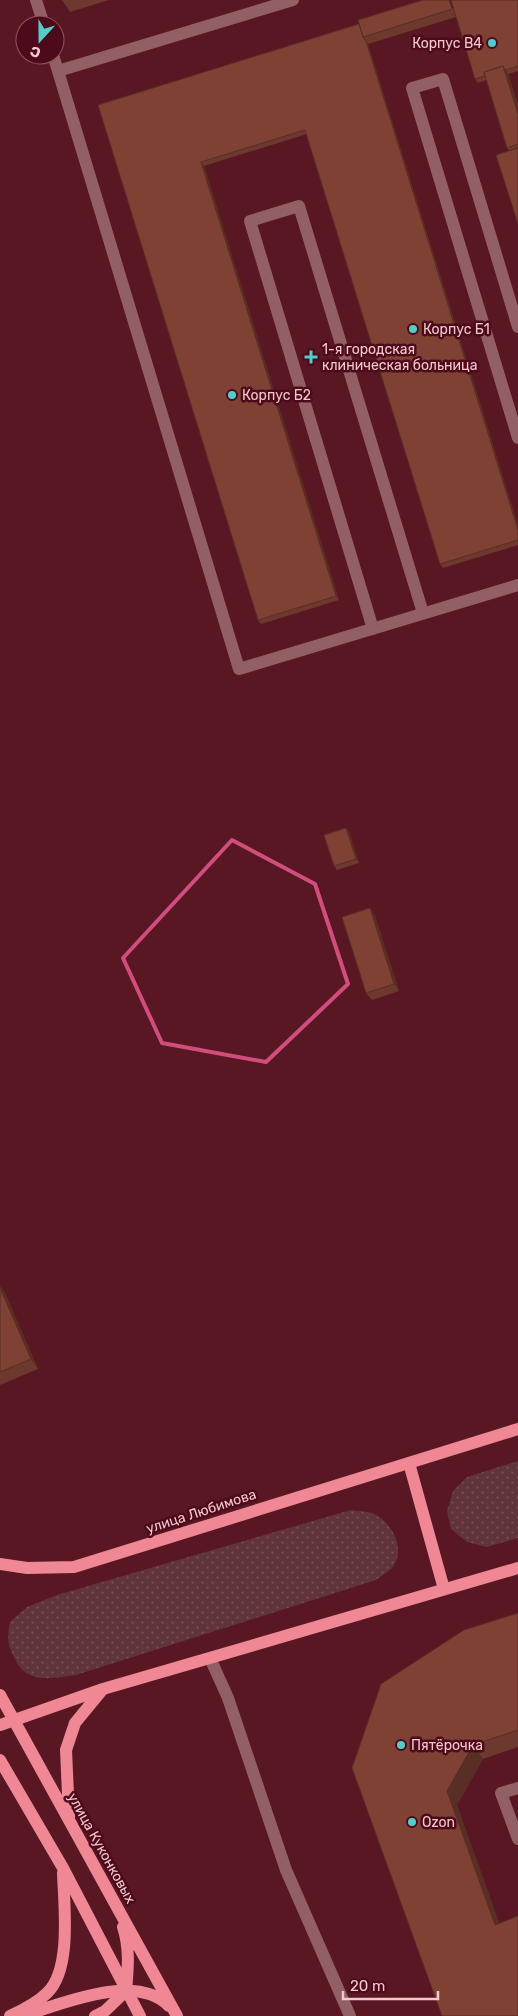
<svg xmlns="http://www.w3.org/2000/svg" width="518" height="2016" font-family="Rubik,sans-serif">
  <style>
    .grass { fill: url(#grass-dots) }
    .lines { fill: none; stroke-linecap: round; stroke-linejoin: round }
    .minor { stroke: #925f64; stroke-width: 12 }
    .major { stroke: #ef8794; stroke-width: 12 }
    .wall { fill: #6d382d }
    .shaded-wall { fill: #592e24 }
    .building { fill: #7f4134; stroke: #592e24 }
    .marked { fill: none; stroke: #d14d7d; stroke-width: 4; stroke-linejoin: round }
    .poi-dot { fill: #53cdca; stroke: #4d0a1b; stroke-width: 2 }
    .labels { text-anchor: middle; stroke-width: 5; stroke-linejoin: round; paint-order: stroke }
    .poi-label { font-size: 14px; fill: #f3c8cb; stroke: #4d0a1b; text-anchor: start }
    .street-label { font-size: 14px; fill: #f3c8cb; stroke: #4d0a1b }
  </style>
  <defs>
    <pattern id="grass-dots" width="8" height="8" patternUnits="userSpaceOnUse" patternTransform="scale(1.25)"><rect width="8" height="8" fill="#603439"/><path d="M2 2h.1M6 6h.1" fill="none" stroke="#775054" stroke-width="1.8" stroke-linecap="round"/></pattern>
  </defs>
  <rect width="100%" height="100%" fill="#591724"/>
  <path class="grass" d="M518 1461V1538L487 1547 467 1542 451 1529 447 1511 453 1491 467 1477Z
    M351 1510C358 1511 368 1511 374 1514 392 1522 407 1550 392 1568 388 1572 381 1576 376 1580L76 1675C52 1678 27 1685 15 1659 7 1643 7 1639 10 1622L27 1607 57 1595Z"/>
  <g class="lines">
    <path class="minor" d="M36 0 44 25
      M53 55 58 71 293 0
      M58 71 239 669 518 585
      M518 327 443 79 412 88 518 438
      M373 629 250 221 299 206 423 613
      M210 1658 228 1698 286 1870 350 2016
      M518 1788 501 1793 518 1839"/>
    <path class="major" d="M409 1463 444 1589
      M0 1564 27 1568 74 1567 518 1429
      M0 1695 177 2016
      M0 1725 103 1689 518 1568
      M0 1760 63 1868 140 2016
      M69 1817 66 1750 75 1723 103 1689
      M10 2016C23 2010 37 2003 47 1993 72 1970 64 1905 63 1873
      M23 2016C61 2004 136 1972 169 2006
      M95 2016 105 2011 126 1991C128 1969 130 1948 123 1927"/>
  </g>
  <path class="wall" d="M62 0H109L70 12Z
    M518 0V71L508 74 518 105V224L509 151 507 148 486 80 478 83 475 79 456 17 368 44 518 525V545L443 568 440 564 307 134 204 166 339 600 261 624 258 620 98 105 359 24 358 20Z
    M346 828 349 832 359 863 337 870 334 866Z
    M370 908 375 916 399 991 372 1000 366 993Z
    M0 1286 5 1293 38 1369 0 1385Z
    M518 1613V1747L483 1759 457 1805 499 1923 518 2016 352 1768Z"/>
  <path class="shaded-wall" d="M366 41 368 44 518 525V530Z
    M503 66 508 73 518 105V114Z
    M201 162 204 166 339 600 336 596Z
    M346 828 349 832 359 863 356 859Z
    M370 908 375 916 399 991 394 984Z
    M0 1286 5 1293 38 1369 31 1359 0 1288Z
    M473 1745 483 1759 457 1805 505 1939 495 1925 447 1791Z"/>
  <path class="building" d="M423 0H449L452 9 363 37 358 20Z
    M451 0H518V66L505 70 503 66 484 72 485 76 475 79Z
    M359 24 363 37 366 41 518 530V540L440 564 305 130 201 162 336 596 258 620 98 105Z
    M503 66 518 114V144L507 148 484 72Z
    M518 148V224L496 155Z
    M346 828 356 859 334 866 324 835Z
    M370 908 394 984 366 993 342 917Z
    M0 1288 31 1359 0 1372Z
    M518 1613V1730L473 1745 447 1791 495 1925 518 1916V2016H442L352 1768 381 1684 464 1630Z"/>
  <path class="marked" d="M232 840 315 884 348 984 266 1062 162 1043 123 958Z"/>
  <g class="poi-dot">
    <circle cx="492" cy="43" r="5"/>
    <circle cx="413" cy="329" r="5"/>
    <path d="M308.5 349.5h5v5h5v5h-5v5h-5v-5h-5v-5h5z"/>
    <circle cx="232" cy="395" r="5"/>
    <circle cx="401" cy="1745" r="5"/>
    <circle cx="412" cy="1822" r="5"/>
  </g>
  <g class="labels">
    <g class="poi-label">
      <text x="482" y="48" text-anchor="end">Корпус В4</text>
      <text x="423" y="334">Корпус Б1</text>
      <text x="322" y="354">1-я городская<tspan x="322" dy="16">клиническая больница</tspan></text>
      <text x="242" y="400">Корпус Б2</text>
      <text x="411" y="1750">Пятёрочка</text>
      <text x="422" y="1827">Ozon</text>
    </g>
    <g class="street-label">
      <text transform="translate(201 1511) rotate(-18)" y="5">улица Любимова</text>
      <text transform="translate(102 1848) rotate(61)" y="5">улица Куконковых</text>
    </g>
  </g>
  <g transform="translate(40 40) rotate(201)"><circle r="24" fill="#4d0a1b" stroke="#8f5661"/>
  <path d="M0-4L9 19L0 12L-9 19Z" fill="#53cdca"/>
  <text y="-8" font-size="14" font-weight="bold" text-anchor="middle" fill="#f3c8cb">С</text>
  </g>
  <path d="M343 1991v8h95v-8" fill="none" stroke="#f3c8cb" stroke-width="2.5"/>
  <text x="350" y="1991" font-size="15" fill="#f3c8cb" stroke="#4d0a1b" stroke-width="4" paint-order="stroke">20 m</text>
</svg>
